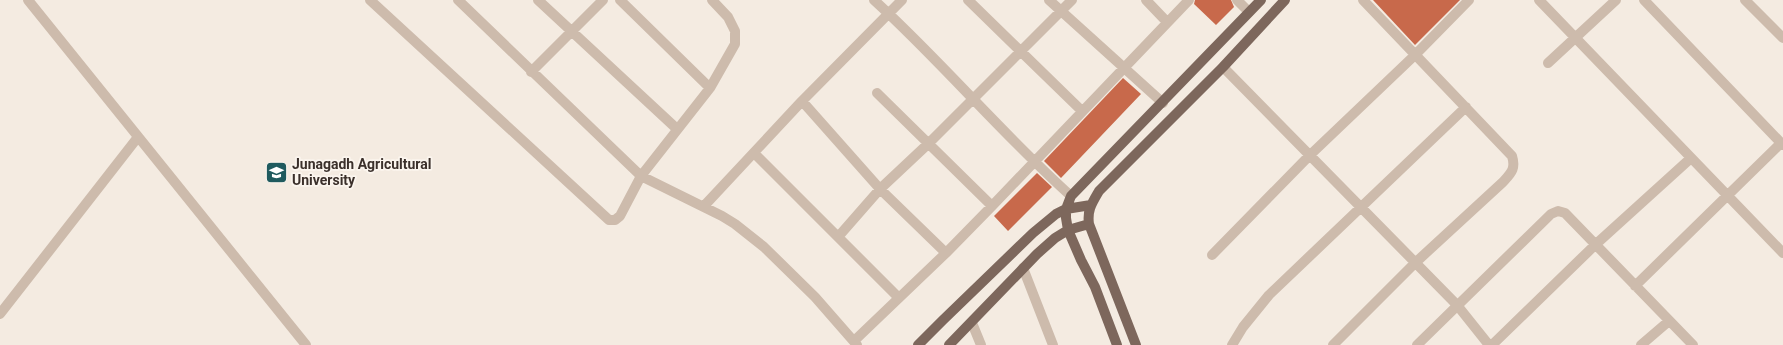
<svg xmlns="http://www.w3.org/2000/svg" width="1783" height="345" font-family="Roboto,sans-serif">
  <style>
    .building { fill: #c8694b }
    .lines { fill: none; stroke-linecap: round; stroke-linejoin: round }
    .minor { stroke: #cdbbac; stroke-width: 10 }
    .major { stroke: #7d675c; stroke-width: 10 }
    .labels { text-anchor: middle; stroke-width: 3.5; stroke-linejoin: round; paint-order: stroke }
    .poi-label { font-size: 14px; font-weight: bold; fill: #3b302b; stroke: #fbf5ee; text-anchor: start }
  </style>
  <rect width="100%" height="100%" fill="#f4ebe1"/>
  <path class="building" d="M1195 0H1231L1234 7 1216 25 1194 4Z
    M1373 0H1460L1415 45Z
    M1123 78 1141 94 1061 178 1044 161Z
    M1037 173 1052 187 1008 231 994 216Z"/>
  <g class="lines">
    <path class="minor" d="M28 0 306 345
      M370 0 609 220H615L620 216 641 176 710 88 735 44V31L728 17 712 0
      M458 0 641 176 722 216 735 224 764 247 815 297 857 345
      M538 0 677 129
      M620 0 710 88
      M874 0C943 63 1002 134 1071 196
      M968 0 1082 111
      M1049 0 1163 103
      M1146 0 1167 22
      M1237 0 1249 12
      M1539 0 1783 253
      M1644 0 1783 145
      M1745 0 1783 38
      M1548 63 1616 0
      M1223 67 1457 305 1489 345
      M531 72 603 0
      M877 93 992 206
      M802 101 880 189 946 253
      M754 153 899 298
      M704 206 802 101 902 0
      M838 237 880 189 929 143 1072 0
      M1212 255 1309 156 1415 55 1469 0
      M1023 268 1053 345
      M1635 286 1781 143
      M0 314 138 137
      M972 323 981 345
      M854 341 946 253 992 206 1189 0
      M1232 345 1243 327 1269 295 1466 107
      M1333 345 1415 263 1503 182C1511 173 1516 169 1512 156L1363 0
      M1417 345 1551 214 1558 211 1565 213 1693 345
      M1492 345 1595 245 1691 158
      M1641 345 1669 321"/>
    <path class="major" d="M918 345 943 320 1033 233 1056 214 1066 209 1091 205
      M949 345 1037 254 1055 238 1068 230 1089 224
      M1117 345 1095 287 1081 260 1068 230 1066 218V209L1071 196 1261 0
      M1136 345 1089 224C1087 210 1092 203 1099 191L1223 67 1285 0"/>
  </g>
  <defs>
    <symbol id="university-square" viewBox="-11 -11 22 22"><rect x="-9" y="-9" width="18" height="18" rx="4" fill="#1f5a5e" stroke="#fbf5ee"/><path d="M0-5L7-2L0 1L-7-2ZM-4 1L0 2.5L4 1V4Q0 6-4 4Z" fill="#fff"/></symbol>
  </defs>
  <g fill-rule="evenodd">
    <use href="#university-square" x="264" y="160" width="25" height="25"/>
  </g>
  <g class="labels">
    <g class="poi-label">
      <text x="292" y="169">Junagadh Agricultural<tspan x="292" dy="16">University</tspan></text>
    </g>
  </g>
</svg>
